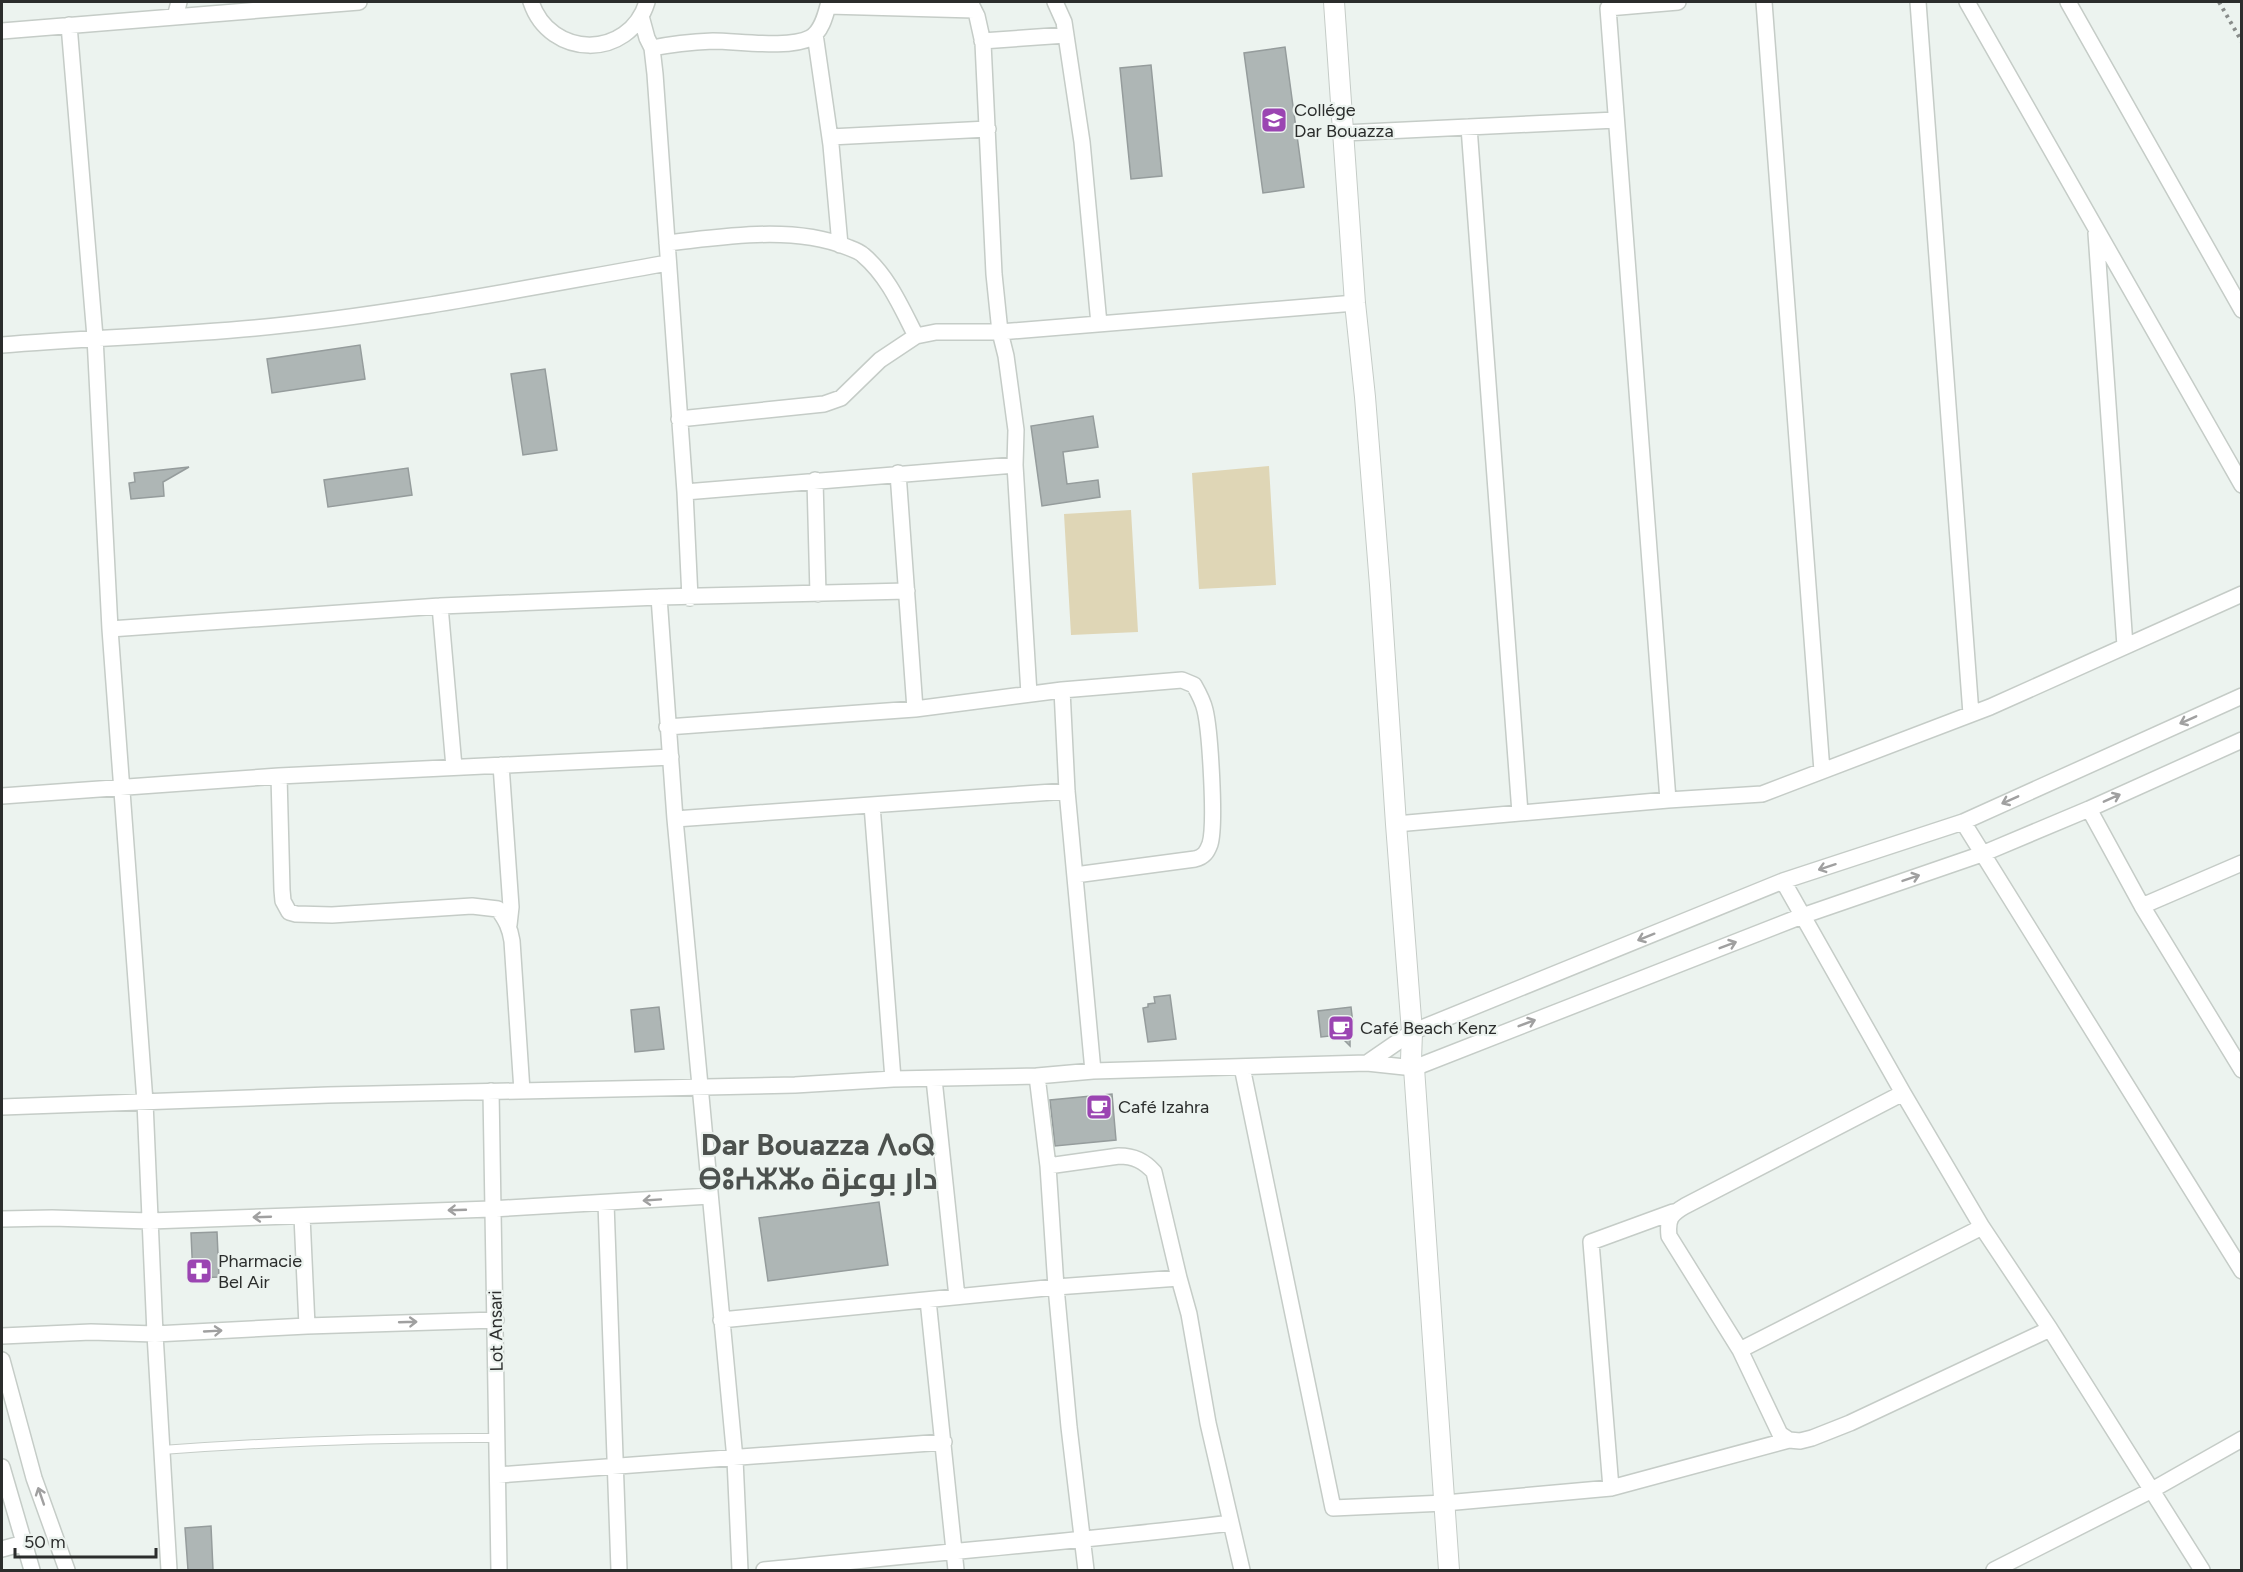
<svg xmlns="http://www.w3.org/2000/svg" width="2243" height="1572" font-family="Figtree,Cairo,'Noto Sans Tifinagh',sans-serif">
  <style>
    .green { fill: #dfd6b6 }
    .building { fill: #aeb6b5; stroke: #959c9c; stroke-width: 1.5 }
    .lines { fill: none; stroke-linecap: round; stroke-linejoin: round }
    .service-casing { stroke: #c5ccc7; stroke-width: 10 }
    .minor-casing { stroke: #c5ccc7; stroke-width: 18 }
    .tertiary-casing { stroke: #c5ccc7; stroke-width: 22 }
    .path { stroke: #888c8a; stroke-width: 4; stroke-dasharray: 3 4.5; stroke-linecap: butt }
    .service { stroke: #fff; stroke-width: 8 }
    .minor { stroke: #fff; stroke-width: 15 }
    .tertiary { stroke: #fff; stroke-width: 20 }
    .oneway { stroke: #a0a0a0 }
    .labels { text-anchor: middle; stroke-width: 4.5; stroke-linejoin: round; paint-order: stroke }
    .poi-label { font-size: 18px; fill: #2b2d2c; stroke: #ecf3ef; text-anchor: start }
    .street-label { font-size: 18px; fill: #2b2d2c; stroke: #ecf3ef }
    .town-label { font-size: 30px; font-weight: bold; fill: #4c514e; stroke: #ecf3ef }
  </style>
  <rect width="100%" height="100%" fill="#ecf3ef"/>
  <path class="green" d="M1269 466 1276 585 1199 589 1192 473Z
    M1131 510 1138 632 1071 635 1064 514Z"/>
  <path class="building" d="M1285 47 1304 187 1263 193 1244 53Z
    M1151 65 1162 176 1131 179 1120 68Z
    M360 345 365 379 272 393 267 359Z
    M545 369 557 450 523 455 511 374Z
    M1093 416 1098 447 1063 452 1067 484 1098 480 1100 497 1042 506 1031 426Z
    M189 467 163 482 164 496 131 499 129 483 135 482 134 473Z
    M408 468 412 495 328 507 324 480Z
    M1170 995 1176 1039 1148 1042 1143 1008 1148 1007V1004L1155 1003 1154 997Z
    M659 1007 664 1049 635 1052 631 1010Z
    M1351 1007 1353 1024 1350 1025V1046L1339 1035 1321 1037 1318 1011Z
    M1112 1094 1116 1140 1055 1146 1050 1100Z
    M879 1202 888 1265 768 1281 759 1218Z
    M217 1232 219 1277 193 1278 191 1233Z
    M211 1526 213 1570H188L185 1528Z"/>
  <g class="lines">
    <defs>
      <path id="service" d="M162 1450C274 1442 385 1437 498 1438"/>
      <path id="minor" d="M531 2C550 59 629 60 647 2
        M970 2 977 16 983 43 994 274 1000 332 1006 356 1016 430 1015 465 1029 694
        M1055 2 1064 22 1082 142 1099 324
        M1764 2 1822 771
        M1918 2 1971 714
        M1967 2 2242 485
        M2068 2 2242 310
        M828 6 974 10
        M641 16 647 38 652 48 655 74 685 492 690 598
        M175 17 179 2
        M69 25 95 337 110 629 145 1102 155 1334 169 1570
        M2 31 359 2
        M815 34 831 145 840 245
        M982 41 1066 35
        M652 48C672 44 692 42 713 41 738 41 789 49 810 38 822 32 826 13 829 2
        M1469 127 1520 813
        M1343 133 1616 120
        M830 137 988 129
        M2096 233 2125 646
        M667 243C724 237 792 225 847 247 852 249 859 251 863 255 888 276 901 307 916 336
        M2 345C86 338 171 336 255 328 394 315 531 287 668 263
        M679 419 824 404 841 398 880 360 916 336 936 332H1000L1355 303
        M898 473 915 709
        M815 480 818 594
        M685 492 1015 465
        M659 597 675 819 735 1459 740 1570
        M440 606 454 767
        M110 629 440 606 659 597 907 591
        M1062 690 1067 791 1093 1071
        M667 727 915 709 1062 690 1182 680 1194 685C1198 692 1203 701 1205 710 1210 731 1216 824 1210 844 1207 852 1204 857 1195 859L1075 875
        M501 765 511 907 509 925
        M279 776 282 890 283 901 289 912 296 914 332 915 472 906 498 909C506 920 510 928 512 941L522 1091
        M2 796 279 776 671 757
        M1668 800 1608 8 1678 2
        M872 805 893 1079
        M2089 809 2142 906 2242 1070
        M675 819 1067 791
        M1963 822 2242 1271
        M1396 824 1668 800 1762 794 1990 707 2242 594
        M1783 881 1903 1093 1982 1227 2050 1329 2202 1570
        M2142 906 2242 863
        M1367 1063 1412 1032 1783 881 1963 822 2242 696
        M1242 1067 1333 1508 1445 1503 1611 1488 1789 1440
        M1037 1076 1048 1166 1056 1287 1069 1427 1086 1570
        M934 1079 957 1297
        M491 1091 499 1570
        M1903 1093 1685 1206C1671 1214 1667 1219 1669 1236L1740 1350 1780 1434 1789 1440 1800 1441 1812 1438 1850 1423 2050 1329
        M2 1107 328 1095 795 1085 893 1079 1037 1076 1093 1071 1367 1063 1414 1068 1802 916 1982 854 2089 809 2242 740
        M1048 1166 1119 1156C1134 1156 1144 1161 1154 1172L1179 1278
        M606 1203 619 1570
        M302 1216 307 1326
        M2 1219 52 1218 150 1221 491 1209 710 1196
        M928 1300 956 1570
        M721 1320 1056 1287 1179 1278 1189 1314 1208 1423 1242 1570
        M2 1336 91 1332 155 1334 307 1326 496 1320
        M1740 1350 1982 1227
        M2 1360 34 1478 67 1570
        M2 1467 32 1570
        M498 1475 944 1442
        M1611 1488 1591 1242 1673 1212
        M2 1549 24 1543
        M764 1570C919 1554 1075 1542 1231 1523
        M1994 1570 2152 1490 2242 1439"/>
      <path id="tertiary" d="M1334 2 1355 303 1365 397 1380 585 1396 824 1412 1032 1411 1060 1414 1068 1449 1570"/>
    </defs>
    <use href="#service" class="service-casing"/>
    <use href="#minor" class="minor-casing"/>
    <use href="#tertiary" class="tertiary-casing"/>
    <path class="path" d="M2219 2 2242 42"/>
    <use href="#service" class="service"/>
    <use href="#minor" class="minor"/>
    <use href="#tertiary" class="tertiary"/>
  </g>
  <defs><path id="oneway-shaft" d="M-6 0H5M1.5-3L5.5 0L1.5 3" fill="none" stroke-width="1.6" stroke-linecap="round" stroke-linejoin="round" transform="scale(1.5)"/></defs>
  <g class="oneway">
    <use href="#oneway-shaft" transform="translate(2188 720) rotate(156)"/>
    <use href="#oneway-shaft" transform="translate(2112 798) rotate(-24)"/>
    <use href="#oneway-shaft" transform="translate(2010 800) rotate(156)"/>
    <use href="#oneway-shaft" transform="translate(1827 867) rotate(162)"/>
    <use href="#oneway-shaft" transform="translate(1911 878) rotate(-19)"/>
    <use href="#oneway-shaft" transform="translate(1646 937) rotate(158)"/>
    <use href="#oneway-shaft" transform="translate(1728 945) rotate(-21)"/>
    <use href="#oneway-shaft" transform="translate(1527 1023) rotate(-21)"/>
    <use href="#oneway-shaft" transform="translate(652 1200) rotate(176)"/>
    <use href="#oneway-shaft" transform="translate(457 1210) rotate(178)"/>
    <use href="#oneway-shaft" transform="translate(262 1217) rotate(178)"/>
    <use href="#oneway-shaft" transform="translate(408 1322) rotate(-2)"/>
    <use href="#oneway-shaft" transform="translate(213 1331) rotate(-3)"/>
    <use href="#oneway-shaft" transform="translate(41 1496) rotate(-109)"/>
  </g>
  <defs>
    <symbol id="school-square" viewBox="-11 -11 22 22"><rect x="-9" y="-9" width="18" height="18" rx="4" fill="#9b45b2" stroke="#ecf3ef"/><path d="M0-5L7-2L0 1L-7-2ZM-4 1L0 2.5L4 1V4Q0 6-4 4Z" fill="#fff"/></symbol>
    <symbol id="cafe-square" viewBox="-11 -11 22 22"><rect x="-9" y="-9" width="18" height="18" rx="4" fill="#9b45b2" stroke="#ecf3ef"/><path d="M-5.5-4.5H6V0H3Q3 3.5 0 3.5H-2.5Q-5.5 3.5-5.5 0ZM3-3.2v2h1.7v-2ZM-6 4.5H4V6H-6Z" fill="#fff"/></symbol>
    <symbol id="pharmacy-square" viewBox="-11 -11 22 22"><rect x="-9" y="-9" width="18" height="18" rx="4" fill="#9b45b2" stroke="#ecf3ef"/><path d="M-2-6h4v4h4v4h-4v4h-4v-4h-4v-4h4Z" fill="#fff"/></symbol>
  </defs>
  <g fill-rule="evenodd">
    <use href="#school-square" x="1259" y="105" width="30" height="30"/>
    <use href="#cafe-square" x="1326" y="1013" width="30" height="30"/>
    <use href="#cafe-square" x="1084" y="1092" width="30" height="30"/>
    <use href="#pharmacy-square" x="184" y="1256" width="30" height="30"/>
  </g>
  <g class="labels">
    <g class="poi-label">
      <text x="1294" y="116">Collége<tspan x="1294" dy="21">Dar Bouazza</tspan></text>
      <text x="1360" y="1034">Café Beach Kenz</text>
      <text x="1118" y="1113">Café Izahra</text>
      <text x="218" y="1267">Pharmacie<tspan x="218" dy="21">Bel Air</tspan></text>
    </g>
    <g class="street-label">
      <text transform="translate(496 1331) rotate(-91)" y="6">Lot Ansari</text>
    </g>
    <g class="town-label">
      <text x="818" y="1155">Dar Bouazza ⴷⴰⵕ<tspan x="818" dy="34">ⴱⵓⵄⵣⵣⴰ دار بوعزة</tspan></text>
    </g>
  </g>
  <rect width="2243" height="1572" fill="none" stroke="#2b2d2c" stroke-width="6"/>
  <path d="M15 1548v9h141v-9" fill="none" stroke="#2b2d2c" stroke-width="3"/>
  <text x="24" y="1548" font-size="18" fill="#2b2d2c" stroke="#ecf3ef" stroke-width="4.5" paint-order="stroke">50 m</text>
</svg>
